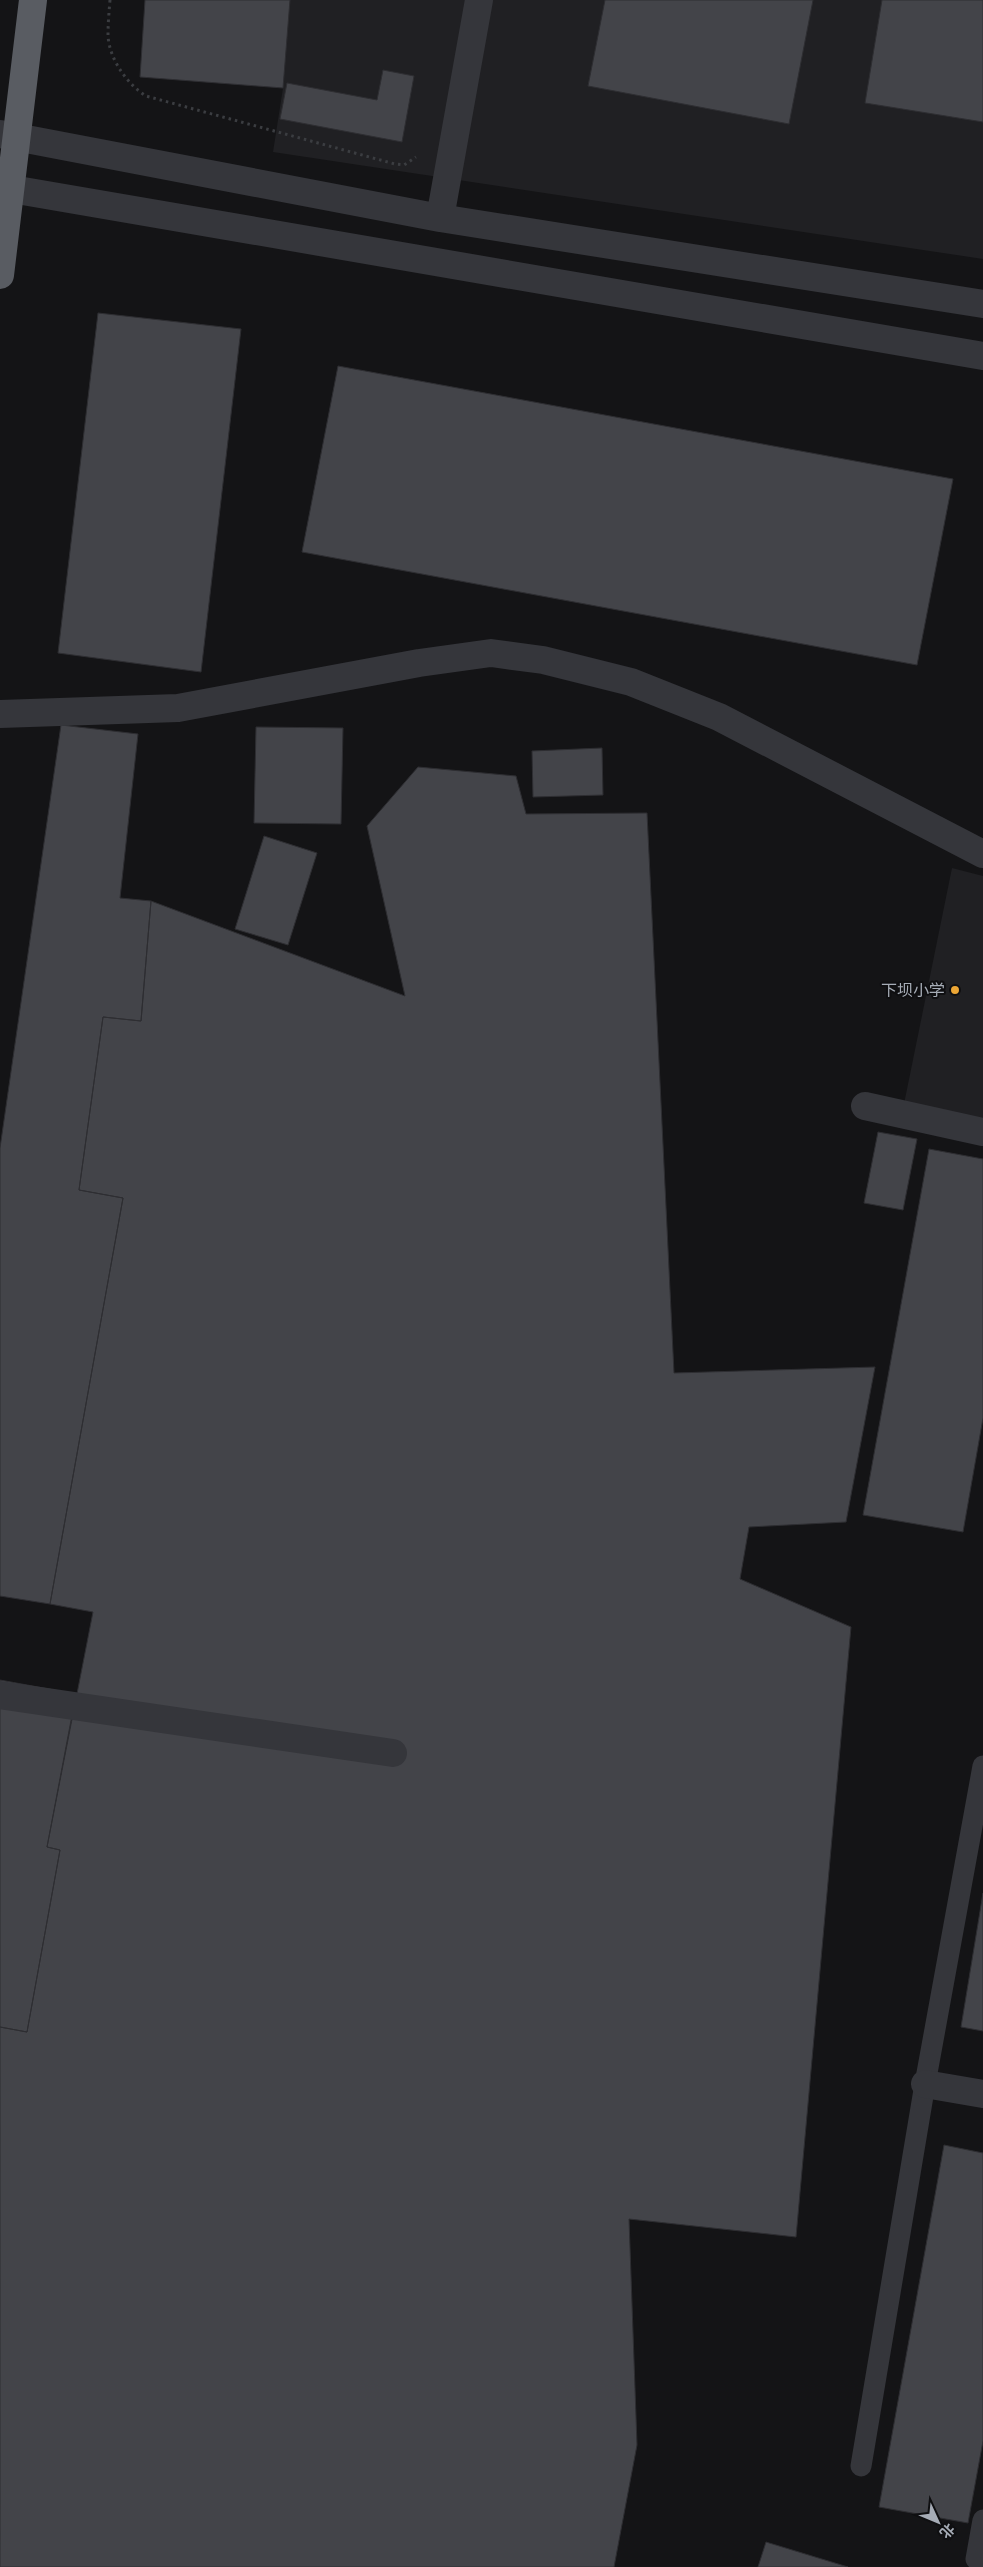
<svg xmlns="http://www.w3.org/2000/svg" width="983" height="2567" font-family="'Sofia Sans Condensed','Noto Sans SC',sans-serif">
  <style>
    .built { fill: #202023 }
    .building { fill: #434449; stroke: #2e2e32 }
    .lines { fill: none; stroke-linecap: round; stroke-linejoin: round }
    .path { stroke: #3b3d41; stroke-width: 3; stroke-dasharray: 2.5 4; stroke-linecap: butt }
    .service { stroke: #35363b; stroke-width: 21 }
    .minor { stroke: #35363b; stroke-width: 28 }
    .tertiary { stroke: #35363b; stroke-width: 28 }
    .trunk { stroke: #595c62; stroke-width: 28 }
    .poi-dot { fill: #eca635; stroke: #0f0f11; stroke-width: 2 }
    .labels { text-anchor: middle; stroke-width: 4; stroke-linejoin: round; paint-order: stroke }
    .poi-label { font-size: 16px; fill: #a6acb6; stroke: #0f0f11; text-anchor: end }
  </style>
  <rect width="100%" height="100%" fill="#141416"/>
  <path class="built" d="M290 0H983V259L273 152 283 88Z
    M952 868 983 876V1119L904 1104Z"/>
  <path class="building" d="M145 0H290L283 88 140 77Z
    M605 0H813L789 124 588 86Z
    M882 0H983V122L865 103Z
    M383 70 414 76 402 142 280 119 287 83 377 100Z
    M98 313 241 329 201 672 58 653Z
    M338 366 953 479 917 665 302 552Z
    M61 725 138 734 120 898 151 901 141 1021 103 1017 79 1190 123 1198 50 1604 0 1596V1148Z
    M256 727 343 728 341 824 254 823Z
    M602 748 603 795 533 797 532 751Z
    M418 767 516 776 526 814 647 813 674 1373 875 1367 846 1522 749 1527 740 1579 851 1627 796 2237 629 2219 637 2445 614 2567H0V2027L27 2032 60 1850 47 1847 93 1612 50 1604 123 1198 79 1190 103 1017 141 1021 151 901 405 996 367 826Z
    M264 836 317 853 288 945 235 929Z
    M878 1132 917 1139 903 1210 864 1203Z
    M929 1149 983 1159V1418L963 1532 863 1515Z
    M0 1680 76 1694 47 1847 60 1850 27 2032 0 2027Z
    M983 1893V2031L961 2027Z
    M944 2145 983 2153V2441L968 2523 879 2507Z
    M766 2542 848 2567H758Z"/>
  <g class="lines">
    <path class="path" d="M110 0C109 12 108 24 108 35 109 59 127 84 146 96L395 164 404 165 416 157"/>
    <path class="service" d="M861 2466 925 2084 983 1766
      M976 2559 983 2520"/>
    <path class="minor" d="M0 714 178 708 419 663 491 653 543 660 631 682 719 717 983 854
      M865 1106 983 1132
      M0 1695 393 1753
      M925 2084 983 2094"/>
    <path class="tertiary" d="M0 134 440 218 983 304
      M0 187 983 356
      M440 218 479 0"/>
    <path class="trunk" d="M0 275 33 0"/>
  </g>
  <circle class="poi-dot" cx="955" cy="990" r="5"/>
  <g class="labels">
    <g class="poi-label">
      <text x="945" y="996">下坝小学</text>
    </g>
  </g>
  <g transform="translate(938 2522) rotate(134)" stroke="#0f0f11" stroke-width="4" paint-order="stroke">
  <path d="M0-4L9 19L0 12L-9 19Z" fill="#a6acb6"/>
  <text y="-8" font-size="14" font-weight="bold" text-anchor="middle" fill="#a6acb6">北</text>
  </g>
</svg>
